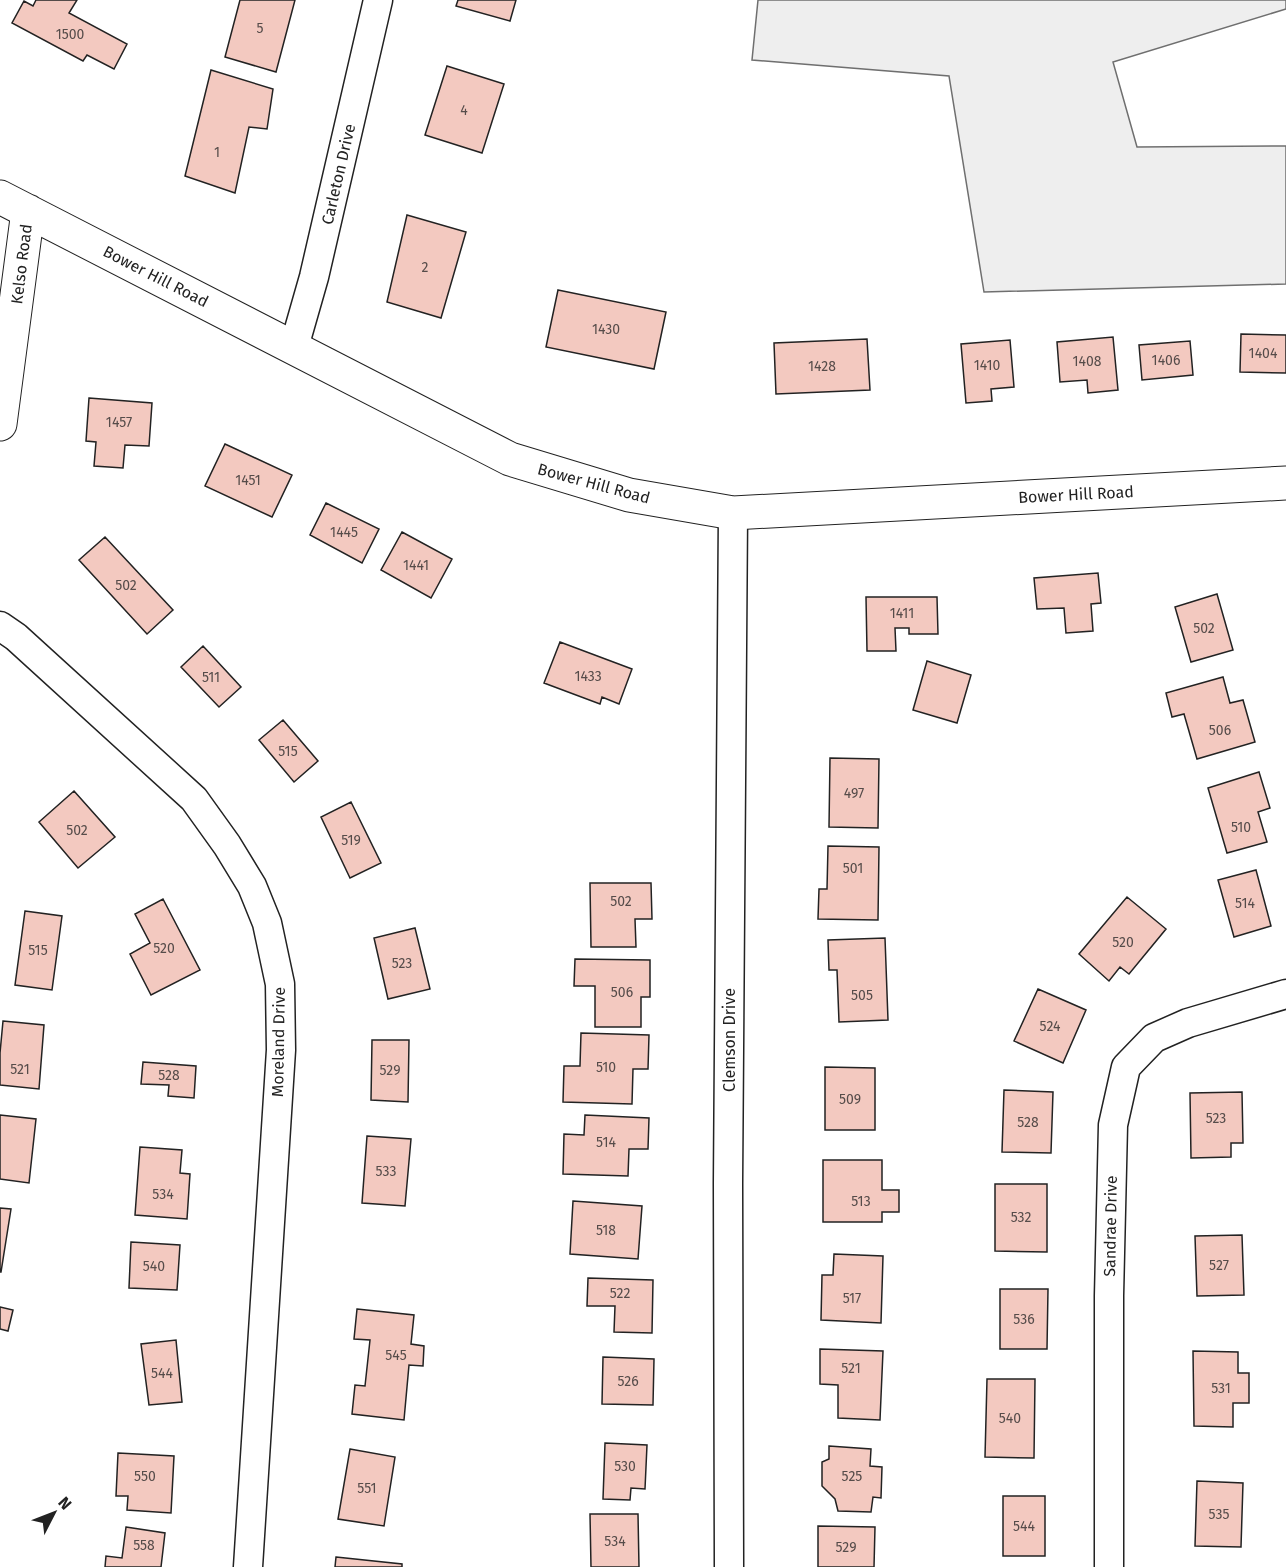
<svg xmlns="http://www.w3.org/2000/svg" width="1286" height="1567" font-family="'Fira Sans',sans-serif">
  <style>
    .green { fill: #eee; stroke: #6f6f6f; stroke-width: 1.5 }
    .building { fill: #f3c9c0; stroke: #222; stroke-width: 1.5 }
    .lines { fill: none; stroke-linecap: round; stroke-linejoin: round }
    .street-casing { stroke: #222; stroke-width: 31 }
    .secondary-casing { stroke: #222; stroke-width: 35 }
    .street { stroke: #fff; stroke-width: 28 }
    .secondary { stroke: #fff; stroke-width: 33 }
    .labels { text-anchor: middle; stroke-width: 4.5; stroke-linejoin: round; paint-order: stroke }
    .number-label { font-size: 14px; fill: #564c4a }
    .street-label { font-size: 16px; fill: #222; stroke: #fff }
  </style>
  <rect width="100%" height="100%" fill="#fff"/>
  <path class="green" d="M758 0H1286V9L1113 62 1137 147 1286 146V284L984 292 949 76 752 60Z"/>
  <path class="building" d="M36 0H77L69 13 127 44 114 69 87 55 83 61 12 23 24 1 33 6Z
    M240 0H295L276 72 225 57Z
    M458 0H516L510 21 456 6Z
    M447 66 504 84 482 153 425 135Z
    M211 70 273 89 267 129 249 127 235 193 185 176Z
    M407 215 466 232 441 318 387 302Z
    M558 290 666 312 654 369 546 347Z
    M1241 334 1286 335V373L1240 372Z
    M1113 337 1118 390 1088 393 1087 380 1060 382 1057 342Z
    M867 339 870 390 776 394 774 343Z
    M1010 340 1014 387 991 389 992 401 966 403 961 344Z
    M1190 341 1193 375 1142 380 1139 345Z
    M89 398 152 403 149 446 125 445 123 468 94 466 96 442 86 441Z
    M225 444 292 475 272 517 205 486Z
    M326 503 379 529 362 563 310 535Z
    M402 532 452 559 431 598 381 570Z
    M105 537 173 610 147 634 79 560Z
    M1098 573 1101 603 1091 604 1093 631 1066 633 1064 608 1037 609 1034 578Z
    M1217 594 1233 650 1191 662 1175 607Z
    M866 597H937L938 634H909V628H895L896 651H867Z
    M560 642 632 669 619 704 602 697 600 704 544 683Z
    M203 646 241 687 219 707 181 667Z
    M927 661 971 675 957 723 913 710Z
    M1223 677 1230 703 1243 700 1255 742 1197 759 1184 714 1172 717 1166 693Z
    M283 720 318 761 294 782 259 740Z
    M830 758 879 759 878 828 829 827Z
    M1259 772 1270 808 1258 812 1267 842 1227 853 1208 788Z
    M74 791 115 837 78 868 39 822Z
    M351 802 381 863 350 878 321 817Z
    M828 846 879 847 878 920 818 919 819 889H827Z
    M1256 870 1271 926 1234 937 1218 880Z
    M590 883H651L652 919H635L636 947H591Z
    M1127 897 1166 929 1129 974 1120 967 1109 981 1079 954Z
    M163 899 200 970 151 995 130 954 150 943 135 914Z
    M25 911 62 916 52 990 15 985Z
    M415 928 430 989 388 999 374 938Z
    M885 938 888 1020 839 1022 837 970H829L828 940Z
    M575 959 650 960V997H641V1027H595V986H574Z
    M1038 989 1086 1010 1063 1063 1014 1041Z
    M3 1021 44 1025 39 1089 0 1085V1053Z
    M581 1033 649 1035 648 1069H633L632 1104 563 1102 564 1066H580Z
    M372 1040H409L408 1102 371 1100Z
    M143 1062 196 1066 194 1098 168 1096 169 1085 141 1084Z
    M825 1067 875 1068V1130H825Z
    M1004 1090 1053 1092 1051 1153 1002 1152Z
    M1242 1092 1243 1143H1231V1157L1191 1158 1190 1093Z
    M0 1115 36 1119 29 1183 0 1179Z
    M585 1115 649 1118 648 1149H629L628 1176 563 1174 564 1134 584 1135Z
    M367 1136 411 1139 405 1206 362 1203Z
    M140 1147 182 1150 180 1173 190 1174 187 1219 135 1215Z
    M823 1160H882V1190H899V1212H882V1222H823Z
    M995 1184H1047V1252L995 1251Z
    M573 1201 642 1206 638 1259 570 1254Z
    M0 1208 11 1209 1 1272H0Z
    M1242 1235 1244 1295 1197 1296 1195 1236Z
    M131 1242 180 1245 177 1290 129 1288Z
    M834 1254 883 1256 881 1323 821 1320 822 1275H833Z
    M588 1278 653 1280 652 1333 614 1332 615 1306H587Z
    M1000 1289H1048L1047 1349H1000Z
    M0 1307 13 1310 8 1331 0 1329Z
    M357 1309 414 1315 411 1344 424 1346 423 1366 409 1365 404 1420 352 1414 355 1385 365 1386 370 1340 354 1339Z
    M176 1340 182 1402 149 1405 141 1344Z
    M820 1349 883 1351 880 1420 838 1418V1385L820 1384Z
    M1193 1351 1238 1352V1373H1249V1403H1233V1427L1194 1426Z
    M603 1357 654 1359 653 1405 602 1404Z
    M987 1379H1035L1034 1458 985 1457Z
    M605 1443 647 1445 645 1489 631 1488 630 1500 603 1499Z
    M829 1446 871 1449 870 1466 882 1467 881 1498 873 1497 871 1512 838 1511 835 1499 822 1486V1462L829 1459Z
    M350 1449 395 1457 384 1526 338 1519Z
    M118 1453 174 1456 171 1513 127 1510 128 1496H116Z
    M1197 1481 1243 1483 1241 1547 1195 1546Z
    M1003 1496H1045V1556H1003Z
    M590 1514H638L639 1567H591Z
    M818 1526 875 1527 874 1567H818Z
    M126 1527 165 1533 161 1567H105L106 1556 122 1558Z
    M336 1557 402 1564V1567H335Z"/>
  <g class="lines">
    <defs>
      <path id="street" d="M294 347 314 277 378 0
        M0 626 16 637 194 799 227 845 252 886 267 923 280 984 281 1050 248 1567
        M729 1567 728 1183 733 513
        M1109 1567V1296L1113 1125 1126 1067 1154 1038 1188 1023 1286 994"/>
      <path id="secondary" d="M0 197 510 459 629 495 733 513 1286 483
        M0 424 28 211"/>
    </defs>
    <use href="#street" class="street-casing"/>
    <use href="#secondary" class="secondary-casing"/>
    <use href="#street" class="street"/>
    <use href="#secondary" class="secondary"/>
  </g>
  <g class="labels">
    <g class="number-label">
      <text x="260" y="33">5</text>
      <text x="70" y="39">1500</text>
      <text x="464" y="115">4</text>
      <text x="217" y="157">1</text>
      <text x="425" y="272">2</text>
      <text x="606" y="334">1430</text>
      <text x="1263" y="358">1404</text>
      <text x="1166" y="365">1406</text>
      <text x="1087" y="366">1408</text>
      <text x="987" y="370">1410</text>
      <text x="822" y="371">1428</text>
      <text x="119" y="427">1457</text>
      <text x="248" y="485">1451</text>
      <text x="344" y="537">1445</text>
      <text x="416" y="570">1441</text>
      <text x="126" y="590">502</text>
      <text x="902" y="618">1411</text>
      <text x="1204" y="633">502</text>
      <text x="588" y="681">1433</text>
      <text x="211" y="682">511</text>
      <text x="1220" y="735">506</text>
      <text x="288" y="756">515</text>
      <text x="854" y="798">497</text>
      <text x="1241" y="832">510</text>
      <text x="77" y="835">502</text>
      <text x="351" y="845">519</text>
      <text x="853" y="873">501</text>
      <text x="621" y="906">502</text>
      <text x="1245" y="908">514</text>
      <text x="1123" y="947">520</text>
      <text x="164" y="953">520</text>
      <text x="38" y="955">515</text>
      <text x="402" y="968">523</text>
      <text x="622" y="997">506</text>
      <text x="862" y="1000">505</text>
      <text x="1050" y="1031">524</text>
      <text x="606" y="1072">510</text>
      <text x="20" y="1074">521</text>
      <text x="390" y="1075">529</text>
      <text x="169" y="1080">528</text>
      <text x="850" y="1104">509</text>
      <text x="1216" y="1123">523</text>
      <text x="1028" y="1127">528</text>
      <text x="606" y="1147">514</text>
      <text x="386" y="1176">533</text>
      <text x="163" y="1199">534</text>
      <text x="861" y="1206">513</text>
      <text x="1021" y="1222">532</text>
      <text x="606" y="1235">518</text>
      <text x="1219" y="1270">527</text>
      <text x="154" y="1271">540</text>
      <text x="620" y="1298">522</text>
      <text x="852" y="1303">517</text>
      <text x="1024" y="1324">536</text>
      <text x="396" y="1360">545</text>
      <text x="851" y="1373">521</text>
      <text x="162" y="1378">544</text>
      <text x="628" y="1386">526</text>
      <text x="1221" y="1393">531</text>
      <text x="1010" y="1423">540</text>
      <text x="625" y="1471">530</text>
      <text x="145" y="1481">550</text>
      <text x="852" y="1481">525</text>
      <text x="367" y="1493">551</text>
      <text x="1219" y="1519">535</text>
      <text x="1024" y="1531">544</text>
      <text x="615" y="1546">534</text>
      <text x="144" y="1550">558</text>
      <text x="846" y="1552">529</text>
    </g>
    <g class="street-label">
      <text transform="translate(338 174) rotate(-77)" y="6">Carleton Drive</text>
      <text transform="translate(21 264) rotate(-83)" y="6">Kelso Road</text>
      <text transform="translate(156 276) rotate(27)" y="6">Bower Hill Road</text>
      <text transform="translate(594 483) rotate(15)" y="6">Bower Hill Road</text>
      <text transform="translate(1076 494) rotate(-3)" y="6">Bower Hill Road</text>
      <text transform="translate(729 1040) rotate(-90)" y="6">Clemson Drive</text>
      <text transform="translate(278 1042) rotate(-89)" y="6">Moreland Drive</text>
      <text transform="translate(1110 1226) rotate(-89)" y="6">Sandrae Drive</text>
    </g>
  </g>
  <g transform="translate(54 1513) rotate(48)" stroke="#ffffff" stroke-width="4.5" paint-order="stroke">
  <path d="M0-4.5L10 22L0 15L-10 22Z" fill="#222222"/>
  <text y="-9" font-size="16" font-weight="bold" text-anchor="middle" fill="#222222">N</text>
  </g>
</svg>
